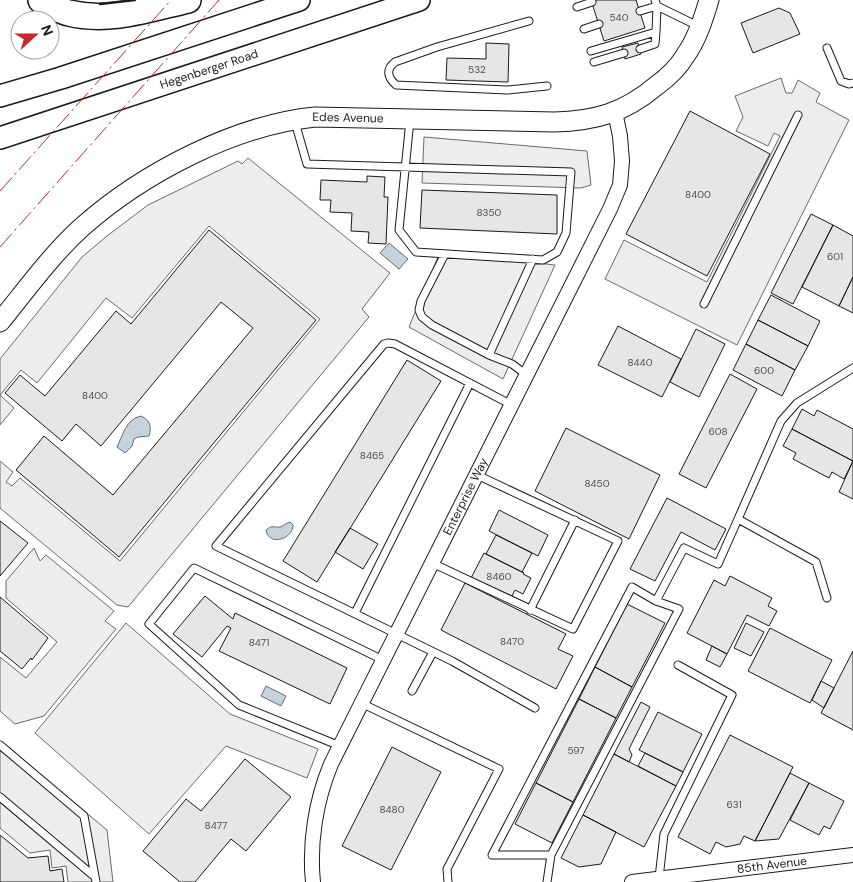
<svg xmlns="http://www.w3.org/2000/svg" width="853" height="882" font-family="'DM Sans',sans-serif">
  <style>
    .parking { fill: #ededed; stroke: #6a6a6a }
    .water { fill: #c6d2dc; stroke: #6a6a6a }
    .building { fill: #e6e6e6; stroke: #1a1a1a }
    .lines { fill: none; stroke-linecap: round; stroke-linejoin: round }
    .lane-casing { stroke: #1a1a1a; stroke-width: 9 }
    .street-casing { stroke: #1a1a1a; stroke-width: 16 }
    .secondary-casing { stroke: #1a1a1a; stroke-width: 21 }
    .primary-casing { stroke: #1a1a1a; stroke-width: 24 }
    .highway-casing { stroke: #1a1a1a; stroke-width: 28 }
    .lane { stroke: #fff; stroke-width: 7 }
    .street { stroke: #fff; stroke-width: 14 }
    .secondary { stroke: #fff; stroke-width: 19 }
    .primary { stroke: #fff; stroke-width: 21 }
    .highway { stroke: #fff; stroke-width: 25 }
    .wall { stroke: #1a1a1a; stroke-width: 2.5 }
    .power { stroke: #c62828; stroke-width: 1; stroke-dasharray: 18 4 2.5 4; stroke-linecap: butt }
    .labels { text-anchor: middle; stroke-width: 4; stroke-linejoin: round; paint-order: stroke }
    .number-label { font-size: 10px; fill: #4d4d4d }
    .street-label { font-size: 12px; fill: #1a1a1a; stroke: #fff }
  </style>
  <rect width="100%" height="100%" fill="#fff"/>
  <path class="parking" d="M781 78 786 93H792L798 80 820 93 816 102 849 120 737 345 605 279 624 240 707 282 780 136 774 133 768 146 736 131 743 117 735 96Z
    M424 137 587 151 591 185 581 188 422 183Z
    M248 158 390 273 362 309 369 317 128 607 117 605 0 508V461L13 472 6 482 12 486 20 478 120 561 320 319 209 226 132 318 106 298 37 383 21 370 0 395 14 408 0 425V359L82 257 107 236 148 205 238 161 242 164Z
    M440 252 555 265 503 379 409 327Z
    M34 548 40 561 46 555 114 611 105 621 116 629 44 716 15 724 0 711V657L26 678 57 642 6 598V581Z
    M126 623 230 714 318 749 307 778 226 746 149 834 35 733Z
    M0 741 107 830 113 882H68L66 866 52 868 50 850 30 853 0 828Z"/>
  <path class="water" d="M389 243 408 259 399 269 380 253Z
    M141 416C150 420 152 427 149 436L138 437 134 439 132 446 125 453 117 447C123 435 126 419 141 416Z
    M290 522 293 525C293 539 269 547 266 530 274 524 272 528 280 527 283 526 286 523 290 522Z
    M266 686 286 696 281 706 261 696Z"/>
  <path class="building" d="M591 0H636L645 28 604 41Z
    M779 8 790 13 800 34 753 53 741 23Z
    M486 43 509 44 508 82 446 80 447 58 486 59Z
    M638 43 641 54 625 59 622 47Z
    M690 111 770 154 707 276 626 234Z
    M367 176 385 177 384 197H388L386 244 368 243 369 232 351 231 352 213 330 212 331 200H320L321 180 367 182Z
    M422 190 557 195V234L420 228Z
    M811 214 833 225 793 304 771 293Z
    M833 225 853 236V277L839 306 802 287Z
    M209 230 316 320 119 557 16 470 44 436 113 495 253 328 221 302 101 446 76 424 62 441 5 393 20 375 45 396 116 311 131 324Z
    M853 277V313L839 306Z
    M771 295 820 321 808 346 758 320Z
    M758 320 808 346 795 370 746 344Z
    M618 326 681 359 662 397 598 365Z
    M696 329 725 344 699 397 670 382Z
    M746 344 795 370 782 396 733 370Z
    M407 360 441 381 317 582 283 561Z
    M730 374 757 389 706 488 679 474Z
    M802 409 814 416 817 410 853 429V461L792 429Z
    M566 428 660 475 629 539 535 491Z
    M792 429 853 461 844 479 832 472 829 478 793 459 796 453 783 446Z
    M853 461V499L839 492Z
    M667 498 726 529 715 550 681 532 655 581 630 569Z
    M499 510 548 535 538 556 489 531Z
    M0 521 28 543 0 576Z
    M350 528 378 544 363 569 335 552Z
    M496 535 532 553 522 572 486 554Z
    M484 553 524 573 523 574 531 578 523 594 515 590 511 598 471 578Z
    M730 576 772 598 768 606 777 611 769 626 747 615 727 654 687 633 714 580 725 586Z
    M465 583 566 634 558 649 573 656 556 689 441 630Z
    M205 596 233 619 235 613 347 668 330 704 219 651 231 628 227 626 202 657 173 634Z
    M0 597 48 638 32 660 31 658 22 669 0 651Z
    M627 604 665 623 632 687 595 667Z
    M746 623 764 632 751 656 734 648Z
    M770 628 832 660 810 703 748 671Z
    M712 646 727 654 720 667 706 660Z
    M853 651V730L821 713Z
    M595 667 632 687 616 718 579 699Z
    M821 681 834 688 824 708 812 700Z
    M579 699 616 718 573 802 536 783Z
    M641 702 650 707 629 749 632 755 629 762 614 754Z
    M658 712 702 734 683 772 639 750Z
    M730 735 793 767 755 841 744 836 740 844 726 847 716 842 710 854 678 837Z
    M392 747 441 772 391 870 342 846Z
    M645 753 683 772 676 786 638 766Z
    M614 754 676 786 644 847 583 815Z
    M245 759 291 797 246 851 231 839 195 882H180L143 851 186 799 201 811Z
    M790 773 809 783 779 839 755 841Z
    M536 783 573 802 552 843 515 824Z
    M809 783 844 801 830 829 824 826 819 835 790 820Z
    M583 815 616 832 601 864 579 867 561 858Z
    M0 835 28 858 48 856 50 871 62 869 64 882H0Z"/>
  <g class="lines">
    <defs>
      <path id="lane" d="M655 0 657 6 698 26
        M577 7 592 2
        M529 21 437 47 395 62C386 69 387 77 396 85L507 90 547 86
        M584 29 599 24
        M827 48 841 81 849 84 853 83
        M640 49 655 44 656 32
        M591 51 656 32 657 6 640 11
        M594 62 624 53
        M295 122 307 164 571 172 566 233 557 252 543 260 416 252 399 230 410 120
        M445 254 421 301 419 310 422 317 432 325 489 355 512 364 527 375
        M704 304 798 115
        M489 355 533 259
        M512 405 395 344 388 343 384 344 216 546 452 661 535 708
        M738 519 781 421 797 403 853 368
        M432 563 573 629 618 541 477 475
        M656 601 679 609 551 855H492L632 587 656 601 684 548 718 564 738 519 816 562 827 598
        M530 610 575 520
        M355 613 470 383
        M412 691 433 652
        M361 703 499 769 447 869 448 882
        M0 745 84 816 96 882
        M340 746 239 705 149 624 194 568 383 660
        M0 797 95 877
        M659 878 664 834 732 695 678 665
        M547 882 551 855"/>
      <g id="street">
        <path id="s1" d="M313 882C309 843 316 800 331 764L610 209 620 185 622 161 620 136 615 112"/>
        <path id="s2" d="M632 882 853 855"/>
      </g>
      <g id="secondary">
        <path id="s3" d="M0 322C26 290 51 255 82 227 143 173 235 125 315 117L554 122C595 121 624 113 656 86 667 78 678 68 685 56 697 39 703 20 709 0"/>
      </g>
      <g id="primary">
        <path d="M0 96 61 78 299 0"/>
        <path id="s4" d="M0 138 419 0"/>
      </g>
      <path id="highway" d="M41 0C50 4 59 11 69 13 109 23 149 9 188 0"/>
    </defs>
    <use href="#lane" class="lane-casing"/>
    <use href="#street" class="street-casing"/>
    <use href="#secondary" class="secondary-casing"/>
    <use href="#primary" class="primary-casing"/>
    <use href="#highway" class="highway-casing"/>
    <use href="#lane" class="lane"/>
    <use href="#street" class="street"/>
    <use href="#secondary" class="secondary"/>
    <use href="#primary" class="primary"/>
    <use href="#highway" class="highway"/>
    <path class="wall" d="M100 4 135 0"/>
    <path class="power" d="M0 191 171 0
      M0 247 219 0"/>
  </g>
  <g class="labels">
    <g class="number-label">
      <text x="619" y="21">540</text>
      <text x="477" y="73">532</text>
      <text x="698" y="198">8400</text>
      <text x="489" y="216">8350</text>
      <text x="835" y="260">601</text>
      <text x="640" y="366">8440</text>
      <text x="764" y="374">600</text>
      <text x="95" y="399">8400</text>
      <text x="718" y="435">608</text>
      <text x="372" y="459">8465</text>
      <text x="597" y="487">8450</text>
      <text x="499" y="580">8460</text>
      <text x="512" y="645">8470</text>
      <text x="259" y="646">8471</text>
      <text x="576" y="754">597</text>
      <text x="734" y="808">631</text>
      <text x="392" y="813">8480</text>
      <text x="216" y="829">8477</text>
    </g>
    <g class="street-label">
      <text dy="4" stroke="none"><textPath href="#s4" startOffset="220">Hegenberger Road</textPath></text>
      <text dy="4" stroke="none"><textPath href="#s3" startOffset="420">Edes Avenue</textPath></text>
      <text dy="4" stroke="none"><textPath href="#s1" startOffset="420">Enterprise Way</textPath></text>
      <text dy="4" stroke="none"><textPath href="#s2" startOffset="141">85th Avenue</textPath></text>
    </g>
  </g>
  <g transform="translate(35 35) rotate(69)"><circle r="24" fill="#ffffff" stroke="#a3a3a3"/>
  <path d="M0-4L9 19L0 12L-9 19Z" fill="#c62828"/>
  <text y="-8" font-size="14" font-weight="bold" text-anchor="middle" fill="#1a1a1a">N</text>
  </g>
</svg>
